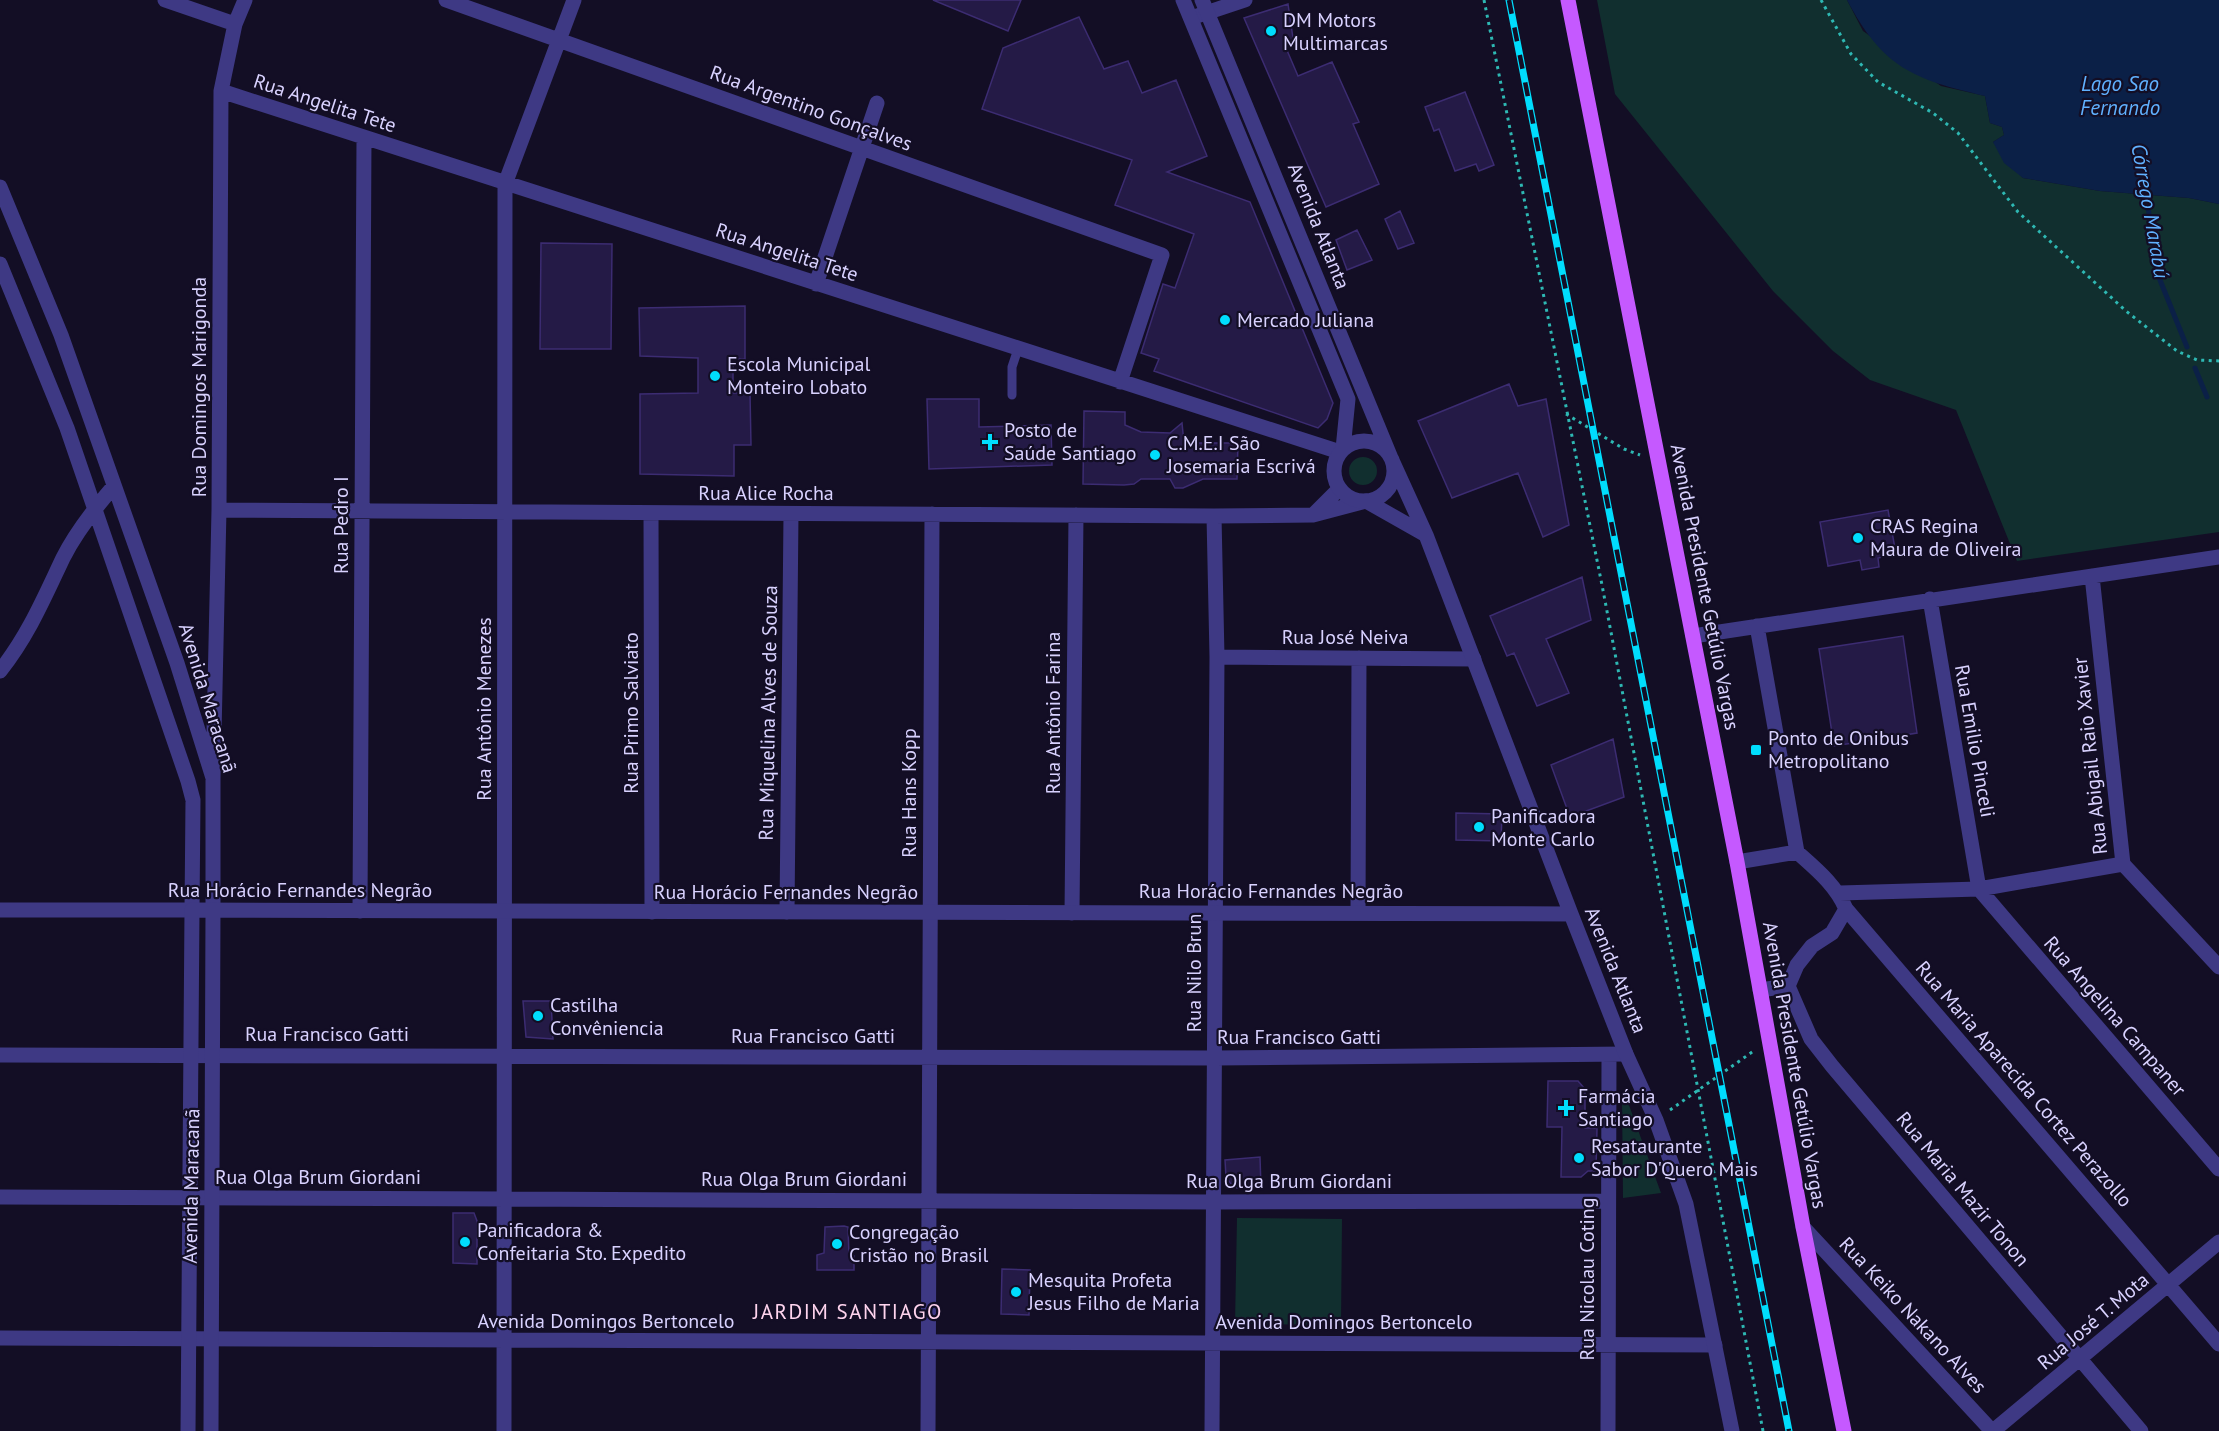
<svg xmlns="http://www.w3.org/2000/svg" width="2219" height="1431" font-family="'PT Sans',sans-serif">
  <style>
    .green { fill: #112f2f }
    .water { fill: #0b2047 }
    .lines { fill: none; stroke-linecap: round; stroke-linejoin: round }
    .stream { stroke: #0b2047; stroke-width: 5 }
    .building { fill: #241a46; stroke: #3c2c72; stroke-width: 1.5 }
    .path { stroke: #2eb8b3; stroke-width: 3; stroke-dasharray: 3 4.5; stroke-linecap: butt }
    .service { stroke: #3e3984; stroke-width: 9 }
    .minor { stroke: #3e3984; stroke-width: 15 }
    .tertiary { stroke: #3e3984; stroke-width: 15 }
    .primary { stroke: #c559ff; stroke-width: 15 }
    .rail-casing { stroke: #00ddfd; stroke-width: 7 }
    .rail { stroke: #130e25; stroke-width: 4.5; stroke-dasharray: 14; stroke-linecap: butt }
    .poi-dot { fill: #00ddfd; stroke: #130e25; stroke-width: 2 }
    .labels { text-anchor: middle; stroke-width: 4.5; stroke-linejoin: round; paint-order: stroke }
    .poi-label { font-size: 20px; fill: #d9d2ff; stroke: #130e25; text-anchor: start }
    .street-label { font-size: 20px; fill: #d9d2ff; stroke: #130e25 }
    .water-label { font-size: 21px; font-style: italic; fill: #60b1ff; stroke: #130e25 }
    .neighbourhood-label { font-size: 21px; letter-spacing: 1.5px; fill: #ffd4ee; stroke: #130e25 }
  </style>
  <rect width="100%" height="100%" fill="#130e25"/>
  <path class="green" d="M1597 0H1847L1863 31 1941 86 1985 96 1990 123 2002 127 2004 135 1993 142 2023 178 2100 191 2189 198 2219 204V532L2017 561 1956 410 1870 380 1833 351 1773 291 1615 94Z
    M1349 471a14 14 0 1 1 28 0a14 14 0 1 1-28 0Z
    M1622 1097H1626L1661 1193 1623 1198Z
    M1237 1218 1342 1219 1341 1325 1235 1324Z"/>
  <path class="water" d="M1847 0H2219V204L2189 198 2100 191 2023 178 2004 163 1993 142 2004 135 2002 127 1990 123 1985 96C1913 79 1883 68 1847 0Z"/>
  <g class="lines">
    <path class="stream" d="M2145 187 2158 275 2187 347
      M2195 368 2207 397"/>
  </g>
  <path class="building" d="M933 0H1021L1008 31Z
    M1288 4 1294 45 1286 48 1298 76 1332 62 1359 122 1353 124 1379 184 1326 207 1244 18Z
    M1079 17 1104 69 1128 61 1142 93 1176 80 1207 156 1167 172 1250 202 1333 403 1327 419 1318 428 1154 371 1159 359 1141 353 1163 284 1175 288 1194 234 1115 205 1132 160 982 109 1003 48Z
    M1465 92 1494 165 1479 171 1476 164 1455 171 1439 129 1434 131 1425 107Z
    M1400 211 1414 243 1398 249 1385 219Z
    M1357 230 1372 260 1347 270 1336 240Z
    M541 243 612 244 611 349H540Z
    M745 306V359H733V393H750L751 445H734V476L640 474V394L698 393V358L640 356 639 308Z
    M1509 384 1518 406 1546 399 1569 525 1543 537 1518 473 1452 498 1418 421Z
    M927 399H979V427L1051 425 1052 465 929 469Z
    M1084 411 1125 412V425L1141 432 1170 433 1182 423 1184 443H1238L1237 479H1203L1183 488H1175L1170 479H1141L1134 484 1124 485 1083 484Z
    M1888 510 1896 554 1878 558 1879 567 1862 570 1860 560 1828 566 1820 522Z
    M1582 577 1591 620 1546 639 1569 693 1537 706 1514 653 1507 656 1490 616Z
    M1903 636 1917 733 1834 746 1819 649Z
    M1613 739 1624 797 1570 817 1551 765Z
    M1456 813 1502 814 1501 841 1456 840Z
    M523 1001H551L553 1039 526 1037Z
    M1548 1081H1578L1585 1089V1128H1597L1596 1171H1588L1581 1177H1561L1562 1127H1547Z
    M1260 1157 1261 1188H1237L1231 1184 1226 1177 1225 1160Z
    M453 1213H474L477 1221V1264L453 1263Z
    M844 1226 848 1227 849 1256H854V1270H817V1255L824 1253 825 1227Z
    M1002 1269 1030 1270 1029 1315 1001 1314Z"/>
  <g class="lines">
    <path class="path" d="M1484 0 1602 585 1763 1431
      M1821 0 1851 54 1878 82 1933 113 1958 133 2018 212 2126 311 2177 351 2197 360 2219 361
      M1566 414 1624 449 1640 455
      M1670 1110 1755 1050"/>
    <path class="service" d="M1012 395V367L1018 349"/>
    <path class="minor" d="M165 0 235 24
      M446 0 1162 255 1120 382
      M1191 18 1245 0
      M221 91 1340 452
      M0 187 61 335 177 663 213 778V910
      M0 264 67 428 188 781 193 800 192 910H0
      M816 284 877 103
      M219 510 1214 516 1313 515 1366 501
      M651 513 652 912
      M1315 513 1339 489
      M2092 576 2123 864 2219 967
      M1930 599 1979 889 2219 1169
      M1757 626 1797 852
      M1693 636 2219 557
      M1217 657 1474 659
      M0 671C28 636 44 598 63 558 76 532 95 508 114 486
      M213 778 219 510 221 91 235 24 245 0
      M1737 862 1797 852C1816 869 1836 885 1846 909L2219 1344
      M1840 893 1979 889 2123 864
      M360 911 364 138
      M787 912 791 514
      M1358 912 1359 658
      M1072 913 1076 515
      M1788 986 1797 965 1812 946 1832 933 1846 909
      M1760 990 1788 986 1811 1039 1832 1066 2141 1431
      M0 1055 1215 1058 1626 1054
      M0 1197 1214 1202 1607 1201
      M1803 1227 1992 1431
      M0 1338 1715 1345
      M504 1431 505 184 574 0
      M928 1431 932 514
      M1212 1431 1217 657 1214 516
      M1608 1431 1609 1055
      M1993 1431 2219 1242"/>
    <path class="tertiary" d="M1183 0 1348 399 1343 449
      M1202 0 1391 458 1426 535 1571 914 1626 1054 1656 1120 1686 1204 1732 1431
      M1334 471a30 30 0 1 1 60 0a30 30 0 1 1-60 0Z
      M1366 501 1426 535
      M188 1431 192 910 1571 914
      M211 1431 213 910"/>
    <path class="primary" d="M1568 0 1737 862 1803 1227 1844 1431"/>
    <defs>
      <path id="rail" d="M1509 0 1789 1431"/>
    </defs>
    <use href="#rail" class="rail-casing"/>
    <use href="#rail" class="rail"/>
  </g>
  <g class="poi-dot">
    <circle cx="1271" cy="31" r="6"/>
    <circle cx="1225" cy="320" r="6"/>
    <circle cx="715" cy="376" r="6"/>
    <path d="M987 433h6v6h6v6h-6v6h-6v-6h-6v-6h6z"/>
    <circle cx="1155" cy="455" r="6"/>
    <circle cx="1858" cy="538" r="6"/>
    <rect x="1750" y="744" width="12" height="12" rx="3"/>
    <circle cx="1479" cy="827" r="6"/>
    <circle cx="538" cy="1016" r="6"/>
    <path d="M1563 1099h6v6h6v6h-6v6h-6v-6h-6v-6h6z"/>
    <circle cx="1579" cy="1158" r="6"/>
    <circle cx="465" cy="1242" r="6"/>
    <circle cx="837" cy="1244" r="6"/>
    <circle cx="1016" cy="1292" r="6"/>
  </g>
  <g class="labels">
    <g class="poi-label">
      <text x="1283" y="27">DM Motors<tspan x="1283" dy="23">Multimarcas</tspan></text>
      <text x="1237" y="327">Mercado Juliana</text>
      <text x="727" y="371">Escola Municipal<tspan x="727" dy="23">Monteiro Lobato</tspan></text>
      <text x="1004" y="437">Posto de<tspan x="1004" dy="23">Saúde Santiago</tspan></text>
      <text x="1167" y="450">C.M.E.I São<tspan x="1167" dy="23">Josemaria Escrivá</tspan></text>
      <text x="1870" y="533">CRAS Regina<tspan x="1870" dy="23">Maura de Oliveira</tspan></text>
      <text x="1768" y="745">Ponto de Onibus<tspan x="1768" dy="23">Metropolitano</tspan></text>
      <text x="1491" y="823">Panificadora<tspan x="1491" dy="23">Monte Carlo</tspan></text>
      <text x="550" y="1012">Castilha<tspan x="550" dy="23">Convêniencia</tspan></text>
      <text x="1578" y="1103">Farmácia<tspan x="1578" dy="23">Santiago</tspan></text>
      <text x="1591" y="1153">Resataurante<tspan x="1591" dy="23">Sabor D'Quero Mais</tspan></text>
      <text x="477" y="1237">Panificadora &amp;<tspan x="477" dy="23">Confeitaria Sto. Expedito</tspan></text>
      <text x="849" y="1239">Congregação<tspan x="849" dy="23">Cristão no Brasil</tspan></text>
      <text x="1028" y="1287">Mesquita Profeta<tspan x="1028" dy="23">Jesus Filho de Maria</tspan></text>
    </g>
    <g class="street-label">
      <text transform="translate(325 103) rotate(18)" y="7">Rua Angelita Tete</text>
      <text transform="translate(811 108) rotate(20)" y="7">Rua Argentino Gonçalves</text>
      <text transform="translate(1319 226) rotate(68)" y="7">Avenida Atlanta</text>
      <text transform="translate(787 252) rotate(18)" y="7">Rua Angelita Tete</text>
      <text transform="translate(199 387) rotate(-90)" y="7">Rua Domingos Marigonda</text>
      <text x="766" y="500">Rua Alice Rocha</text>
      <text transform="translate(341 525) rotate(-90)" y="7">Rua Pedro I</text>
      <text transform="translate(1705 587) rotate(79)" y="7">Avenida Presidente Getúlio Vargas</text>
      <text x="1345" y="644">Rua José Neiva</text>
      <text transform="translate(208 698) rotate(73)" y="7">Avenida Maracanã</text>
      <text transform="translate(484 709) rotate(-90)" y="7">Rua Antônio Menezes</text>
      <text transform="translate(631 713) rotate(-90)" y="7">Rua Primo Salviato</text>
      <text transform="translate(768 713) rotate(-89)" y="7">Rua Miquelina Alves de Souza</text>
      <text transform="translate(1053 713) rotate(-90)" y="7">Rua Antônio Farina</text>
      <text transform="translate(1975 741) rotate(80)" y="7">Rua Emilio Pinceli</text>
      <text transform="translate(2090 756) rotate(-96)" y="7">Rua Abigail Raio Xavier</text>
      <text transform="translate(909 793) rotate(-90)" y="7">Rua Hans Kopp</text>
      <text x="300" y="897">Rua Horácio Fernandes Negrão</text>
      <text x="1271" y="898">Rua Horácio Fernandes Negrão</text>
      <text x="786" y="899">Rua Horácio Fernandes Negrão</text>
      <text transform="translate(1616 970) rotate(68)" y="7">Avenida Atlanta</text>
      <text transform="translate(1194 973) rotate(-90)" y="7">Rua Nilo Brun</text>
      <text transform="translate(2115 1016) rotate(49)" y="7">Rua Angelina Campaner</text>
      <text x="327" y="1041">Rua Francisco Gatti</text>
      <text x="813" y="1043">Rua Francisco Gatti</text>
      <text x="1299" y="1044">Rua Francisco Gatti</text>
      <text transform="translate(1795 1065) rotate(80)" y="7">Avenida Presidente Getúlio Vargas</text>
      <text transform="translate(2024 1084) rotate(49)" y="7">Rua Maria Aparecida Cortez Perazollo</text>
      <text x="318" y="1184">Rua Olga Brum Giordani</text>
      <text x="804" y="1186">Rua Olga Brum Giordani</text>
      <text x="1289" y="1188">Rua Olga Brum Giordani</text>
      <text transform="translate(191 1186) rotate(-89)" y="7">Avenida Maracanã</text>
      <text transform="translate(1963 1189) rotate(50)" y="7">Rua Maria Mazir Tonon</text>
      <text transform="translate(1587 1279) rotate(-90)" y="7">Rua Nicolau Coting</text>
      <text transform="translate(1913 1315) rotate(47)" y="7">Rua Keiko Nakano Alves</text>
      <text x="606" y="1328">Avenida Domingos Bertoncelo</text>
      <text transform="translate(2093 1321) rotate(-40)" y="7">Rua José T. Mota</text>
      <text x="1344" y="1329">Avenida Domingos Bertoncelo</text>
    </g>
    <g class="water-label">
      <text x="2120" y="91">Lago Sao<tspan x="2120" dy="24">Fernando</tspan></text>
      <text transform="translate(2150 211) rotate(80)" y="7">Córrego Marabú</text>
    </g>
    <g class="neighbourhood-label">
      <text x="848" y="1319">JARDIM SANTIAGO</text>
    </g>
  </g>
</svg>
